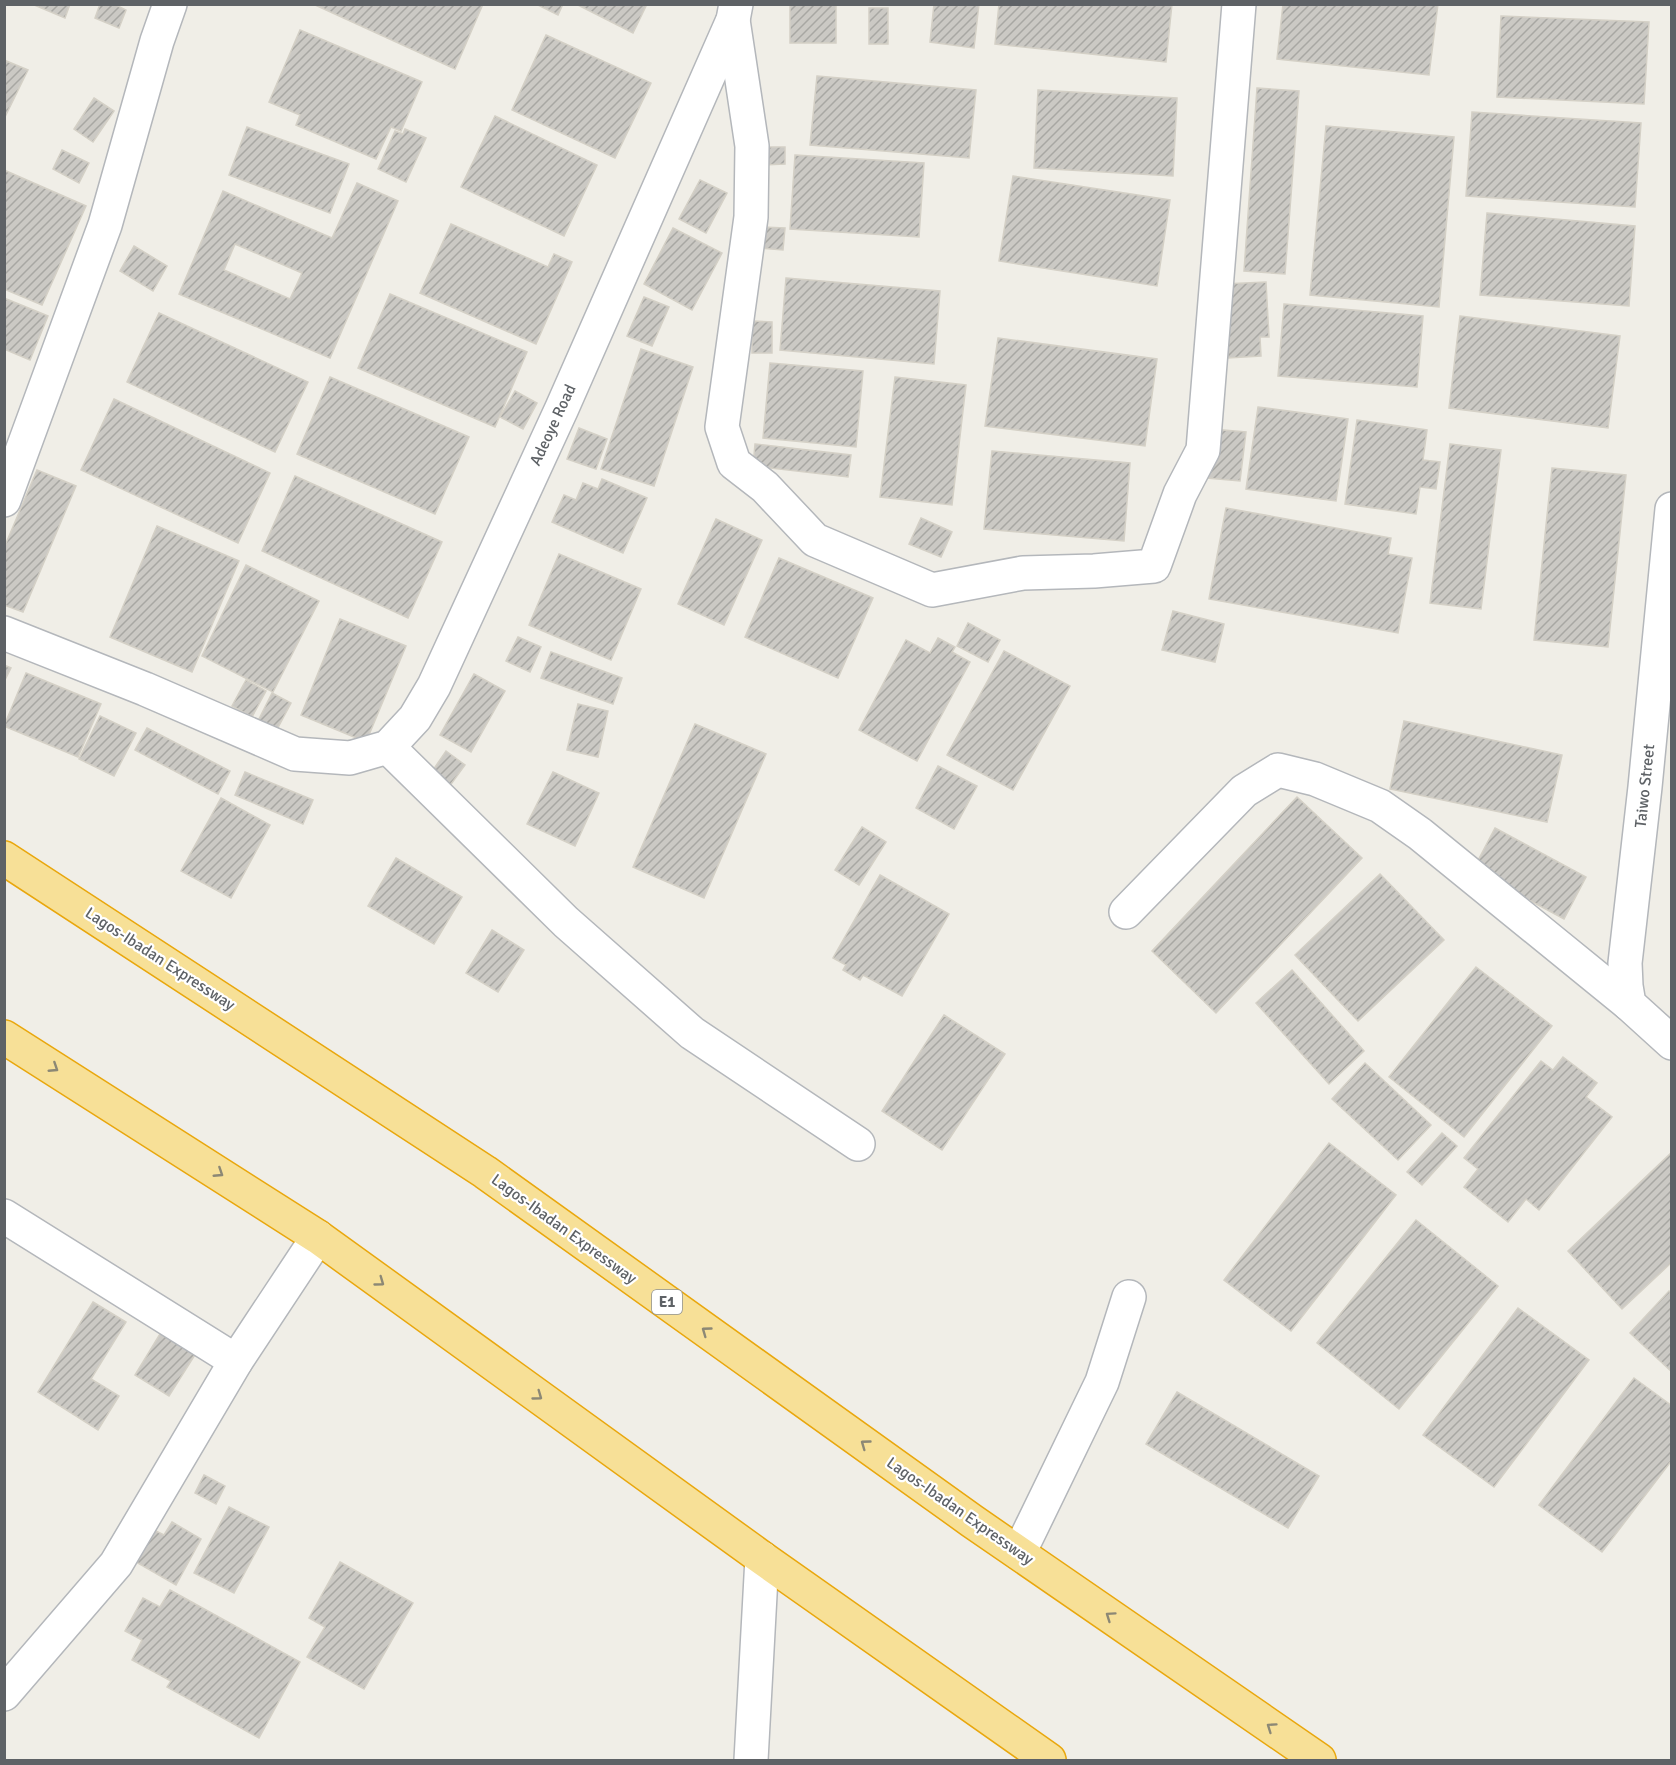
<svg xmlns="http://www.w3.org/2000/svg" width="1676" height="1765" font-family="Signika,sans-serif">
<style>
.building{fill:url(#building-hatch);stroke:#d4d0c6;stroke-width:1.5;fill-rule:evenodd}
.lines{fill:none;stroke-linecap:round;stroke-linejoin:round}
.minor-casing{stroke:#b4b7bb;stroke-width:36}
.tertiary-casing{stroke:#b4b7bb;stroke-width:36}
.motorway-casing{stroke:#e9a70d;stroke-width:36}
.minor{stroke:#fff;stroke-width:33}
.tertiary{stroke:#fff;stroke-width:33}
.motorway{stroke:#f7e097;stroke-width:33}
.oneway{stroke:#8c8875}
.labels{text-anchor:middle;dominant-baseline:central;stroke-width:4.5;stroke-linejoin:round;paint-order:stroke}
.shield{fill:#fff;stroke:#8e9194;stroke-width:1.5}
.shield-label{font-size:15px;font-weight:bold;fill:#5e6266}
.street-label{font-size:16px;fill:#5e6266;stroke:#fff}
</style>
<defs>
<pattern id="building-hatch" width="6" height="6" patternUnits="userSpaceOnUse" patternTransform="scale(1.5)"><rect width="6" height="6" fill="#cbc9c4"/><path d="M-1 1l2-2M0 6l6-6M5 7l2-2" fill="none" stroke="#a8a7a3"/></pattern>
</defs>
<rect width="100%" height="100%" fill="#f0eee7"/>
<g class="building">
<polygon points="32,4 70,4 65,18"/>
<polygon points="100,4 114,4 126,10 119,28 95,18"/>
<polygon points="313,4 483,4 455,69"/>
<polygon points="536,4 563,4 558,15"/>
<polygon points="576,4 647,4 633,33"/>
<rect x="790" y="4" width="46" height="39"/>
<polygon points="934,4 979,4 974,48 930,42"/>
<polygon points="999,4 1172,4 1166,62 995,44"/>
<polygon points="1283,4 1438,4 1429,75 1277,59"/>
<rect x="869" y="8" width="19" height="36"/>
<polygon points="1501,16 1649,22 1644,104 1497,97"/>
<polygon points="300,30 422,82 401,131 391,127 376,159 296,125 300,115 269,102"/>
<polygon points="546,35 651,83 615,158 512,110"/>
<polygon points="4,60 28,70 4,119"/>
<polygon points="817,76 976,90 969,158 810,145"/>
<polygon points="1257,88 1299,91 1285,274 1244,271"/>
<polygon points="1038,90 1177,98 1173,176 1034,168"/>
<polygon points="94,98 114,111 93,142 74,129"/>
<polygon points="1472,112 1641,123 1635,207 1466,196"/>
<polygon points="495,116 597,165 564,236 461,187"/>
<polygon points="1326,126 1454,137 1439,307 1310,295"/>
<polygon points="247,127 349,164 330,213 229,175"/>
<polygon points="405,129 426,138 406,182 378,169 395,131 403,134"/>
<polygon points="760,147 785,147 785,164 760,165"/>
<polygon points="62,150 89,163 79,183 53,169"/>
<polygon points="795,155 924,163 919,237 790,229"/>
<polygon points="4,170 86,206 42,305 4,289"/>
<polygon points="1013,176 1170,200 1157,286 999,261"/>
<polygon points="700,180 727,193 706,233 679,219"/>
<path d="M357,183L398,201L330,358L179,294L223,191L332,238ZM235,244L302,273L290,299L224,270Z"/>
<polygon points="1487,213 1635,226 1629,306 1480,295"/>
<polygon points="451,224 548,267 554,254 572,262 536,344 420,293"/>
<polygon points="762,227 785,228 783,250 760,248"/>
<polygon points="673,228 722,253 692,310 644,284"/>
<polygon points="134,246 167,266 153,291 120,271"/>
<polygon points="786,278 940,291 934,364 780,350"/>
<polygon points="1266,282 1269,337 1260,337 1261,356 1228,358 1224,284"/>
<polygon points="390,294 527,352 495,427 358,368"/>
<polygon points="644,297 669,307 652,346 627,336"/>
<polygon points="4,298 48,316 30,360 4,349"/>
<polygon points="1284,304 1423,316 1417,387 1278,376"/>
<polygon points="159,313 308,382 275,452 127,382"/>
<polygon points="1460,316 1620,336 1608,428 1449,408"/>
<polygon points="752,321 772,322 772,353 752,353"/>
<polygon points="998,338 1157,359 1145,446 985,426"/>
<polygon points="641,349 693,367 654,486 601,469"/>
<polygon points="770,363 863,371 856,447 763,438"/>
<polygon points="330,377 469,437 435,514 297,454"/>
<polygon points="895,377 966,385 952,505 880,497"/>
<polygon points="515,391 537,403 523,429 500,417"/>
<polygon points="114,399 270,473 238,543 81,470"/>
<polygon points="1258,407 1348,419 1336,501 1246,489"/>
<polygon points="1357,420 1427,430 1423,460 1440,462 1436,489 1420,487 1416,514 1345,504"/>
<polygon points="579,428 607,439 596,469 567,459"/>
<polygon points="1212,429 1246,432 1240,481 1207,478"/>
<polygon points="755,444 851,455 848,477 753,466"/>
<polygon points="1450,444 1501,450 1481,609 1430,603"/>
<polygon points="992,451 1130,463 1124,541 984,529"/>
<polygon points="1552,468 1626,475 1608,647 1534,640"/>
<polygon points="37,470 76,486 23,612 4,605 4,548"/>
<polygon points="295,476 442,542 408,618 262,551"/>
<polygon points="602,479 647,498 623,553 552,522 564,495 576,500 583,483 598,489"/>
<polygon points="1226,508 1391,538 1388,554 1412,558 1398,633 1209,599"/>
<polygon points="921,518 952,532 941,557 909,544"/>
<polygon points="716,519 762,540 724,625 678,604"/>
<polygon points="157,526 239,561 192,672 110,637"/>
<polygon points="559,554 641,589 611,660 529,625"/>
<polygon points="779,558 873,598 838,678 745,637"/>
<polygon points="246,565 319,601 273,692 202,656"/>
<polygon points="1173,611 1224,624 1215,662 1162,650"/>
<polygon points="340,619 406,646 366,742 301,715"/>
<polygon points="968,623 1000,640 988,662 957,646"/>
<polygon points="518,637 541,647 530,672 506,661"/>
<polygon points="938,638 955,647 952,652 970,662 917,761 859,730 906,640 930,653"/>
<polygon points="1004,651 1070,686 1013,790 947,755"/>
<polygon points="551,652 622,678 613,704 541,678"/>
<polygon points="4,665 11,668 4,682"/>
<polygon points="26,673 101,704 78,757 4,726"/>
<polygon points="474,674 505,691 471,752 440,735"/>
<polygon points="246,680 266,691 252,717 232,706"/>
<polygon points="272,693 291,703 274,735 256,725"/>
<polygon points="578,704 608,711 598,757 567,750"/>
<polygon points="100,716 136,733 114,776 79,759"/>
<polygon points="1404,721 1562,755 1547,822 1390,789"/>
<polygon points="695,724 766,754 704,898 633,867"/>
<polygon points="147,728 230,771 218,794 135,750"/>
<polygon points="446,751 465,765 449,787 431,773"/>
<polygon points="938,766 977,786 954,829 916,808"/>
<polygon points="245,772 313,800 303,824 235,795"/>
<polygon points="553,772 599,793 575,846 527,824"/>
<polygon points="1297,797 1362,858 1216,1013 1152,951"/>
<polygon points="221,798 270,825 231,898 181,871"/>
<polygon points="862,827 886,842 859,885 835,870"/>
<polygon points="1495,828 1586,877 1564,919 1473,870"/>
<polygon points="396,858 462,897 434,944 368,906"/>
<polygon points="1380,874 1444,940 1358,1021 1295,955"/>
<polygon points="880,875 949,914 902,996 863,975 860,980 843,970 846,965 833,958"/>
<polygon points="492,930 524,950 498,992 466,973"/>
<polygon points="1476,967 1552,1026 1464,1137 1389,1077"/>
<polygon points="1292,970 1364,1051 1329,1084 1256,1003"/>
<polygon points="944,1015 1005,1054 942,1150 882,1111"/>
<polygon points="1563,1057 1597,1083 1586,1097 1612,1117 1539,1210 1526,1199 1508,1222 1464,1187 1478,1169 1464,1158 1541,1061 1553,1070"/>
<polygon points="1365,1063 1431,1125 1398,1160 1332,1099"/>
<polygon points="1442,1133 1457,1146 1422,1185 1407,1172"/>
<polygon points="1329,1143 1396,1195 1291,1331 1224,1280"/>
<polygon points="1672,1152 1672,1262 1622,1309 1568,1251"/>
<polygon points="1416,1220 1498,1286 1399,1409 1317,1343"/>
<polygon points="1669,1291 1672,1294 1672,1372 1630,1333"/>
<polygon points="93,1302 126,1322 91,1379 119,1396 98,1430 38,1392"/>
<polygon points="1518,1308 1589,1360 1494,1487 1423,1435"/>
<polygon points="163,1329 198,1350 169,1396 135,1375"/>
<polygon points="1634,1378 1672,1406 1672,1460 1602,1552 1539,1505"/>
<polygon points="1177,1392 1319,1476 1288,1528 1146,1444"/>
<polygon points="204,1475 225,1486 216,1504 195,1493"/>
<polygon points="229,1507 269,1527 234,1593 194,1573"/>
<polygon points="172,1522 201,1539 176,1585 136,1562 154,1530 164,1535"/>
<polygon points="340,1562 413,1603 364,1689 307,1657 325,1627 309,1618"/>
<polygon points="170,1590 300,1662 259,1738 167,1687 171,1681 132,1660 142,1640 125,1631 143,1598 160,1607"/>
</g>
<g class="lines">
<g class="minor-casing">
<g id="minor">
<polyline points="733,20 752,146 751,217 722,427 734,463 765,487 815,540 932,590 1023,573 1094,571 1154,566 1180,494 1203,450 1239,4"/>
<polyline points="4,500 105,225 157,41 170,4"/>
<polyline points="1672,509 1645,787 1625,963 1626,986 1629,1004 1672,1043"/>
<polyline points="388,747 566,922 692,1033 858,1144"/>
<polyline points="1126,912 1244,791 1278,770 1315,779 1380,806 1420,834 1629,1004"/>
<polyline points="4,1216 236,1361"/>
<polyline points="1019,1553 1102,1382 1129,1297"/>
<polyline points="4,1694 116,1564 236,1361 318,1237"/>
<polyline points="751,1760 762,1558"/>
</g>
</g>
<g class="tertiary-casing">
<polyline id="tertiary" points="4,633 145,689 295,754 350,758 388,747 415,718 434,686 562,408 733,20 736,4"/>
</g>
<g class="motorway-casing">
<g id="motorway">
<polyline points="4,858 485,1172 972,1521 1319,1760"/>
<polyline points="4,1037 318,1237 762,1558 1049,1760"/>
</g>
</g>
<use href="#minor" class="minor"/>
<use href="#tertiary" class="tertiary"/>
<use href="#motorway" class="motorway"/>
</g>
<defs><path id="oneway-chevron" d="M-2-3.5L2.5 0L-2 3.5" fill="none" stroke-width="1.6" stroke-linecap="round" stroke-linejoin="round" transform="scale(1.5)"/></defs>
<g class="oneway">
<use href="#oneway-chevron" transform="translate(54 1068) rotate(33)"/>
<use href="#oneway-chevron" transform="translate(219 1173) rotate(33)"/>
<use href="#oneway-chevron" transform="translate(380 1282) rotate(36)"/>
<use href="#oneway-chevron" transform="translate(706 1331) rotate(-144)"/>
<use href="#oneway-chevron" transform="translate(538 1396) rotate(36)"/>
<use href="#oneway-chevron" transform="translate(865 1444) rotate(-144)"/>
<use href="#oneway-chevron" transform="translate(1110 1616) rotate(-145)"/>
<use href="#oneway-chevron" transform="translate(1271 1727) rotate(-145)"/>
</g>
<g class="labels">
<rect class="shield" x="652" y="1290" width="30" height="24" rx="4.5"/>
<g class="shield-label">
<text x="667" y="1302">E1</text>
</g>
<g class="street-label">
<text transform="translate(553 425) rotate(-65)">Adeoye Road</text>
<text transform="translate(1645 786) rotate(-84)">Taiwo Street</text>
<text transform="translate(160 959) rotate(33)">Lagos-Ibadan Expressway</text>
<text transform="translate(564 1229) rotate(36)">Lagos-Ibadan Expressway</text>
<text transform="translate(960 1511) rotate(35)">Lagos-Ibadan Expressway</text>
</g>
</g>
<rect width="1676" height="1765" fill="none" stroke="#5e6266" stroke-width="12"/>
</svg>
